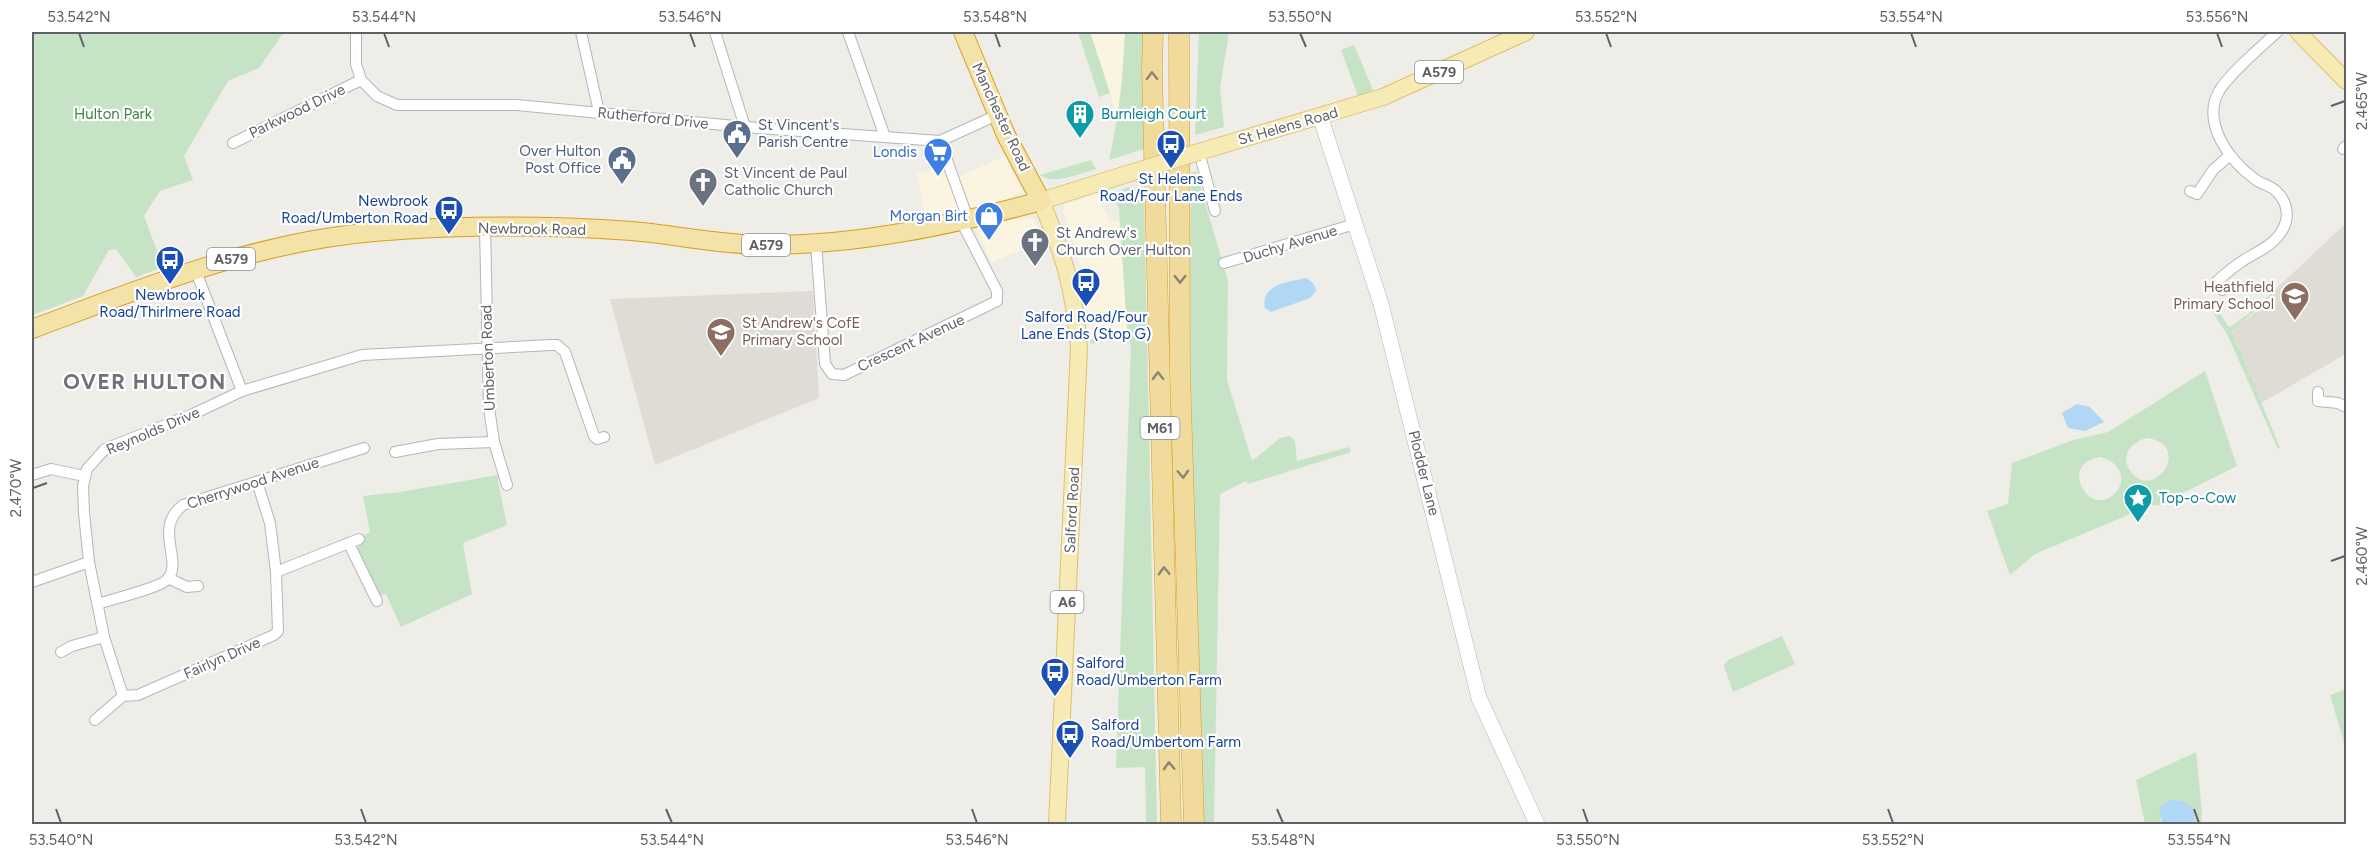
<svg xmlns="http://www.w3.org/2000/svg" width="2378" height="856" font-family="Figtree,sans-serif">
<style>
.commercial{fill:#faf4e0}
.education{fill:#dedcd5}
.green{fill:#c7e3c6;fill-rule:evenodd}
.water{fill:#b0d7f5}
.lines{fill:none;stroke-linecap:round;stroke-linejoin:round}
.minor-casing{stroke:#b4b6ba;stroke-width:12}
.secondary-casing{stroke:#b3b5b9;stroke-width:16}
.primary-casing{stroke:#e1c06d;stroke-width:18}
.trunk-casing{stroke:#da9e1c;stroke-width:20}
.motorway-casing{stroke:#da9e1c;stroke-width:21}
.minor{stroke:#fff;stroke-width:10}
.secondary{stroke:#fff;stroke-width:15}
.primary{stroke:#f6ebb5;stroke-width:16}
.trunk{stroke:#f4e3a8;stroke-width:18}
.motorway{stroke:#f1db9c;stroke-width:20}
.primary-bridge-casing{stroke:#e1c06d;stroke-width:18;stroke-linecap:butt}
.primary-bridge{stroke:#f6ebb5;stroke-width:16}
.oneway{stroke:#8a8676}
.ticks{fill:none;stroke:#5e6165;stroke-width:2}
.labels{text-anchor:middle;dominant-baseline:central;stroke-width:4.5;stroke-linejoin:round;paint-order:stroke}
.shield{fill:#fff;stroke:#8e9093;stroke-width:1.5}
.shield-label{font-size:14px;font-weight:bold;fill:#5e6165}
.street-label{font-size:15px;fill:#5e6165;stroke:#fff}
.park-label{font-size:15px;fill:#408243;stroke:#fff}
.culture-label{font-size:15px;fill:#0d838f;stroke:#fff;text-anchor:start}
.service-label{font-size:15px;fill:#4e5e75;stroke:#fff;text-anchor:start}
.shop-label{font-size:15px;fill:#366cbe;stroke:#fff;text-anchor:end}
.worship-label{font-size:15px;fill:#5b616d;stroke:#fff;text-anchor:start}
.transit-label{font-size:15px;fill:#164399;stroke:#fff}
.education-label{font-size:15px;fill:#785e54;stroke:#fff;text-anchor:end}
.district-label{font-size:21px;font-weight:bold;letter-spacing:1.5px;fill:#6f7377;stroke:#fff}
.neatline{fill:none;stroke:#5e6165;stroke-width:2}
.ticks-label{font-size:15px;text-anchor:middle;fill:#5e6165}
</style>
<rect width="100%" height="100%" fill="#eeede7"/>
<g class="commercial">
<polygon points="1090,32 1125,32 1123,75 1118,119"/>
<polygon points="1005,156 1022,192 1001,202 972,209 958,177"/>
<polygon points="947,167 960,210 926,219 917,174"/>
<polygon points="1097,193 1110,223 1119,220 1128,330 1090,340 1086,293 1076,250 1063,211 1065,205"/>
<polygon points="1018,218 1034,219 1044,239 991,263 975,226"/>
</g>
<g class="education">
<polygon points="2346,223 2346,354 2261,403 2232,330 2256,312 2278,290 2277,288"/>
<polygon points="813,291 819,398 655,465 610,299"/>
</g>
<g class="green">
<polygon points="32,32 284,32 259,68 228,81 184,156 193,180 160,191 144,216 163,267 136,277 116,249 109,250 83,296 32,315"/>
<polygon points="1078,32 1090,32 1110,93 1099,97"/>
<path d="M1125,32H1148L1144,149L1109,160C1119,117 1123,76 1125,32Z"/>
<polygon points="1199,32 1229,32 1220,88 1224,127 1195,135"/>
<polygon points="1354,45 1373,90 1358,96 1341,50"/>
<path d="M1091,160L1096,169C1080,173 1054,186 1040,175Z"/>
<path d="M1196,171L1228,281L1227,380L1252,461L1280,438L1290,436L1295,441L1297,461L1349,447L1351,452L1248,484L1246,481L1220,494L1214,824H1203C1197,607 1187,390 1191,173Z"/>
<polygon points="1130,187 1131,191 1144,187 1157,824 1146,824 1145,767 1116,768 1131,347 1128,335 1091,344 1090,340 1127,329 1119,209 1113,193"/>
<polygon points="2277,288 2278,290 2232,331 2280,448 2278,449 2228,336 2209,306 2213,301 2227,325 2230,327 2255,309"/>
<path d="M2205,371L2237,466L2159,505L2140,506L2133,513L2035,554L2010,575L1987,511L2008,504L2012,463L2073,440L2108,432ZM2148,438C2193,446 2154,502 2131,472C2119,457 2132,440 2148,438ZM2100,457C2116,460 2129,477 2116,492C2091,521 2056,464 2100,457Z"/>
<polygon points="498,475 498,482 507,525 463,543 472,594 401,627 386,594 380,595 358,552 358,547 363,542 361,537 370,532 363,496 400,492"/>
<polygon points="1782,636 1795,664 1733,692 1724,666 1728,660"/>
<polygon points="2346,689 2346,749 2330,695"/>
<polygon points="2196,752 2202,813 2201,823 2192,824 2194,822 2160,818 2163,824 2145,824 2136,780"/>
</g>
<g class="water">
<path d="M1306,278C1312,282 1315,284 1316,291L1310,298L1271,312L1265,308C1260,284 1289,282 1306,278Z"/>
<polygon points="2077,404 2090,407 2104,422 2085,431 2068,428 2062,413"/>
<path d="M2171,800C2186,800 2200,808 2192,824H2163L2159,810L2164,804Z"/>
</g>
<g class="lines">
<g class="minor-casing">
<g id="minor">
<polyline points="356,32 356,64 361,80 377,96 397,105 517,105 745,127 940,141 997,115"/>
<polyline points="581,32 599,112"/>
<polyline points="715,32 745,127"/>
<polyline points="848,32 885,137"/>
<polyline points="940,141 968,219"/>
<polyline points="233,143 361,80"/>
<polyline points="2343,149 2346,146"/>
<polyline points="1199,152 1215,211"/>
<polyline points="2190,191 2197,194 2213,170 2230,155"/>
<polyline points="485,228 489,408 494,442 507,485"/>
<polyline points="816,243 825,364 832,374 844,375 997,301 997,291 961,221"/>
<polyline points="1224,263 1355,224"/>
<polyline points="195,269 242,391"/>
<path d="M2222,290L2216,282C2224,275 2232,268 2241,262C2256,252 2274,246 2283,229C2290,216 2287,201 2276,191C2271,186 2262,184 2256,180C2230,161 2201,124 2219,91C2230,73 2261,47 2277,32"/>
<polyline points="2318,392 2318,401 2338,403 2346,407"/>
<polyline points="395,452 438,444 494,442"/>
<polyline points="32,475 51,469 84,476"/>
<polyline points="349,544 377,601"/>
<polyline points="276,572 359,539"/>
<polyline points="168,578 187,587 198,586"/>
<polyline points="32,582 89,562"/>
<path d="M98,604C112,599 160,588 168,579C183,560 153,528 183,505L364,448"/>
<polyline points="61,652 72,646 104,637"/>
<polyline points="123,696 104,637 89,562 84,513 83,486 87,469 105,449 193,414 242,391 362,355 551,345 557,345 565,352 594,436 597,439 604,437"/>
<polyline points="123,696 138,695 274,635 278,631 276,572 270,523 257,482"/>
<polyline points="95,720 123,696"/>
</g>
</g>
<g class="secondary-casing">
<polyline id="secondary" points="1320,116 1381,304 1479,698 1537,824"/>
</g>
<g class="primary-casing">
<g id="primary">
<polyline points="2298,32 2346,81"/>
<polyline points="1199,152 1383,97 1526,32"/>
<path d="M1057,824L1079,348C1074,289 1064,255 1041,201L1127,174"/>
</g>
</g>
<g class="trunk-casing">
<path id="trunk" d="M32,329C143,288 254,242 374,232C459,225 547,225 632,231C677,235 721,245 766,245C860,245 952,225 1041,201L1006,135L963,32"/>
</g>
<g class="motorway-casing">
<g id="motorway">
<polyline points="1153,32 1152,70 1171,824"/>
<polyline points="1179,32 1180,374 1194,824"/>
</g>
</g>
<use href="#minor" class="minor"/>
<use href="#secondary" class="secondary"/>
<use href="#primary" class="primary"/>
<use href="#trunk" class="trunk"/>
<use href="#motorway" class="motorway"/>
<g class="primary-bridge-casing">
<polyline id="primary-bridge" points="1127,174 1199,152"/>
</g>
<use href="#primary-bridge" class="primary-bridge"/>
</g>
<defs><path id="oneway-chevron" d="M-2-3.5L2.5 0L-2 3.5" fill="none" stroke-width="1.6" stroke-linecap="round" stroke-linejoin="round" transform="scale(1.5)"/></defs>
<g class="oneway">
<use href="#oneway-chevron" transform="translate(1152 76) rotate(-91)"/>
<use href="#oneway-chevron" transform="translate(1180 279) rotate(90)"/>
<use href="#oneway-chevron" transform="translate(1158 376) rotate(-91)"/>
<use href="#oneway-chevron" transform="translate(1183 474) rotate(88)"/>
<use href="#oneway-chevron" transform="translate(1164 571) rotate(-92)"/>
<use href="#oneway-chevron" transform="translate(1169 766) rotate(-92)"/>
</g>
<path class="ticks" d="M79,33L84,47M384,33L389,47M690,33L695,47M995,33L1000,47M1300,33L1306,47M1606,33L1611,47M1911,33L1916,47M2217,33L2222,47M2331,106L2345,101M33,488L47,483M2331,561L2345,556M56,809L61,823M361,809L366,823M666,809L672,823M972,809L977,823M1277,809L1283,823M1583,809L1588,823M1888,809L1893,823M2194,809L2199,823"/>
<defs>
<g id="building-pin" transform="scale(1.5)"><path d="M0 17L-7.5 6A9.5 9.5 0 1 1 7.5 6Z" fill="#0f9aa8" stroke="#fff"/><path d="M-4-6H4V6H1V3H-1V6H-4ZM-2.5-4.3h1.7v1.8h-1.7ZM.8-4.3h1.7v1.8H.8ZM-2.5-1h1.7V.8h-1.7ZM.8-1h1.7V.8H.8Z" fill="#fff"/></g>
<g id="civic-pin" transform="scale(1.5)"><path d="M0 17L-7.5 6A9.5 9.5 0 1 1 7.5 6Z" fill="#5c6f8a" stroke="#fff"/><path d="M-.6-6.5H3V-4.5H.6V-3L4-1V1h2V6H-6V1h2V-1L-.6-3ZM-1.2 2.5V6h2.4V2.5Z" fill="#fff"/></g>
<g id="bus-pin" transform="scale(1.5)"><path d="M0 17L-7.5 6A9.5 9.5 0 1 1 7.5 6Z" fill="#1a4fb4" stroke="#fff"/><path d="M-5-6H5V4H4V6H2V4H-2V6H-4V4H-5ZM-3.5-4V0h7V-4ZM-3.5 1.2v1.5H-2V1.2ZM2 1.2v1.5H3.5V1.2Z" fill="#fff"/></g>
<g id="supermarket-pin" transform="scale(1.5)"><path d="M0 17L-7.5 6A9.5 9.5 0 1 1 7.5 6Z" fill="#3f7fe0" stroke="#fff"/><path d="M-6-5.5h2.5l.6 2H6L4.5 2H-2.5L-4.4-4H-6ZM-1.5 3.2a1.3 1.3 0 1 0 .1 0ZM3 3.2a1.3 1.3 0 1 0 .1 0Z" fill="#fff"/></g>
<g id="church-pin" transform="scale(1.5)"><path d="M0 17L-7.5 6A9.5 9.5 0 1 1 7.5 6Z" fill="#6b7280" stroke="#fff"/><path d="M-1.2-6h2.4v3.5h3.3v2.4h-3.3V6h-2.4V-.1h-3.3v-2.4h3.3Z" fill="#fff"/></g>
<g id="shop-pin" transform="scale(1.5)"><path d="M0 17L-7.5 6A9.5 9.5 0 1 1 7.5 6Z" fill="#3f7fe0" stroke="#fff"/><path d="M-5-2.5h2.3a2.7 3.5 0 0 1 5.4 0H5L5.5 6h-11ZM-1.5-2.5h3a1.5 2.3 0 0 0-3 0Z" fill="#fff"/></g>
<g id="school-pin" transform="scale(1.5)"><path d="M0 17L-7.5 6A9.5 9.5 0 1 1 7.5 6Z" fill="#8d6e63" stroke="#fff"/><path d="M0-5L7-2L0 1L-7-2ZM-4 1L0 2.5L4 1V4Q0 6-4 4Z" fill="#fff"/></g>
<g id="sight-pin" transform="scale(1.5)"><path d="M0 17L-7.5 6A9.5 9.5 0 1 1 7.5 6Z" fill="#0f9aa8" stroke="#fff"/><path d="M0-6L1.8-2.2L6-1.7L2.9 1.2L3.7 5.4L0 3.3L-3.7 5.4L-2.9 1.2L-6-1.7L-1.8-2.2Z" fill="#fff"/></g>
</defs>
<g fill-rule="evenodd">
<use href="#building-pin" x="1080" y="114"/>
<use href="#civic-pin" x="737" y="134"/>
<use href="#bus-pin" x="1171" y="144"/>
<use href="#supermarket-pin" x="938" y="152"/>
<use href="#civic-pin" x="622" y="160"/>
<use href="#church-pin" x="703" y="182"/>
<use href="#bus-pin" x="449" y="210"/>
<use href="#shop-pin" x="989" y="216"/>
<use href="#church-pin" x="1035" y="242"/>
<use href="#bus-pin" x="170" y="260"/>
<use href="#bus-pin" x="1086" y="282"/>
<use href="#school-pin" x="2295" y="296"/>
<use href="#school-pin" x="721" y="332"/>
<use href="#sight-pin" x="2138" y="498"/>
<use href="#bus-pin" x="1055" y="672"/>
<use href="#bus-pin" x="1070" y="734"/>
</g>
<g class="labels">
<g class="shield">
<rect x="1415" y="61" width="48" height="22" rx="4.5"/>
<rect x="742" y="234" width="48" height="22" rx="4.5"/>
<rect x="207" y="248" width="48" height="22" rx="4.5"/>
<rect x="1140.5" y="417" width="39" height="22" rx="4.5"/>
<rect x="1050.5" y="591" width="33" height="22" rx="4.5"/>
</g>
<g class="shield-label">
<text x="1439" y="72">A579</text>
<text x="766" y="245">A579</text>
<text x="231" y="259">A579</text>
<text x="1160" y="428">M61</text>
<text x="1067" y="602">A6</text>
</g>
<g class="street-label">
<text transform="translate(297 111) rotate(-26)">Parkwood Drive</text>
<text transform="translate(1001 117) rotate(65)">Manchester Road</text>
<text transform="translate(653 118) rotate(6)">Rutherford Drive</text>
<text transform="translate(1288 126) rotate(-16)">St Helens Road</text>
<text transform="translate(532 229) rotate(1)">Newbrook Road</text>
<text transform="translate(1290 244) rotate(-17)">Duchy Avenue</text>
<text transform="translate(911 343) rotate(-25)">Crescent Avenue</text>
<text transform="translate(488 358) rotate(-92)">Umberton Road</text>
<text transform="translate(153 431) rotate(-23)">Reynolds Drive</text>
<text transform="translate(1424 473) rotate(76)">Plodder Lane</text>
<text transform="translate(253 483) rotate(-18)">Cherrywood Avenue</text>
<text transform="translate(1072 510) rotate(-87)">Salford Road</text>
<text transform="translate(222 658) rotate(-24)">Fairlyn Drive</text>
</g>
<g class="park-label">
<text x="113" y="114">Hulton Park</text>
</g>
<g class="culture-label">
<text x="1101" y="114">Burnleigh Court</text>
<text x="2159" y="498">Top-o-Cow</text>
</g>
<g class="service-label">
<text x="758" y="125">St Vincent's<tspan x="758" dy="17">Parish Centre</tspan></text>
<text x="601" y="151" text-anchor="end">Over Hulton<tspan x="601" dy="17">Post Office</tspan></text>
</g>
<g class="shop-label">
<text x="917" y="152">Londis</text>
<text x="968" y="216">Morgan Birt</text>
</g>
<g class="worship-label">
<text x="724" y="173">St Vincent de Paul<tspan x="724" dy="17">Catholic Church</tspan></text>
<text x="1056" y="233">St Andrew's<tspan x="1056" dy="17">Church Over Hulton</tspan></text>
</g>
<g class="transit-label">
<text x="1171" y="179">St Helens<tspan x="1171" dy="17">Road/Four Lane Ends</tspan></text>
<text x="428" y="201" text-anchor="end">Newbrook<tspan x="428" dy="17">Road/Umberton Road</tspan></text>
<text x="170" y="295">Newbrook<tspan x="170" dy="17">Road/Thirlmere Road</tspan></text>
<text x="1086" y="317">Salford Road/Four<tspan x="1086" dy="17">Lane Ends (Stop G)</tspan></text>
<text x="1076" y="663" text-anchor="start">Salford<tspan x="1076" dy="17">Road/Umberton Farm</tspan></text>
<text x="1091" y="725" text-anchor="start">Salford<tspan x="1091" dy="17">Road/Umbertom Farm</tspan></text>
</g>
<g class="education-label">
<text x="2274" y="287">Heathfield<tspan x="2274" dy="17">Primary School</tspan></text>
<text x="742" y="323" text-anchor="start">St Andrew's CofE<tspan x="742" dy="17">Primary School</tspan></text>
</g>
<g class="district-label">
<text x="145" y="381">OVER HULTON</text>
</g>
</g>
<rect width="2378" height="856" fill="none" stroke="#ffffff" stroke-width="66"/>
<rect x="33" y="33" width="2312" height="790" class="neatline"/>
<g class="ticks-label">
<text x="79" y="22">53.542°N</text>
<text x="384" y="22">53.544°N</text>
<text x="690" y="22">53.546°N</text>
<text x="995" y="22">53.548°N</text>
<text x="1300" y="22">53.550°N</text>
<text x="1606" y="22">53.552°N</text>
<text x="1911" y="22">53.554°N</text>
<text x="2217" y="22">53.556°N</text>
<text transform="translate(2362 101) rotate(-90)" y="5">2.465°W</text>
<text transform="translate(16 488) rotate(-90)" y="5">2.470°W</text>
<text transform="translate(2362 556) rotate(-90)" y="5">2.460°W</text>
<text x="61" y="845">53.540°N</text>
<text x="366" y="845">53.542°N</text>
<text x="672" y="845">53.544°N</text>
<text x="977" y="845">53.546°N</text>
<text x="1283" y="845">53.548°N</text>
<text x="1588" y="845">53.550°N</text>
<text x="1893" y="845">53.552°N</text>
<text x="2199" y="845">53.554°N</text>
</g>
</svg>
